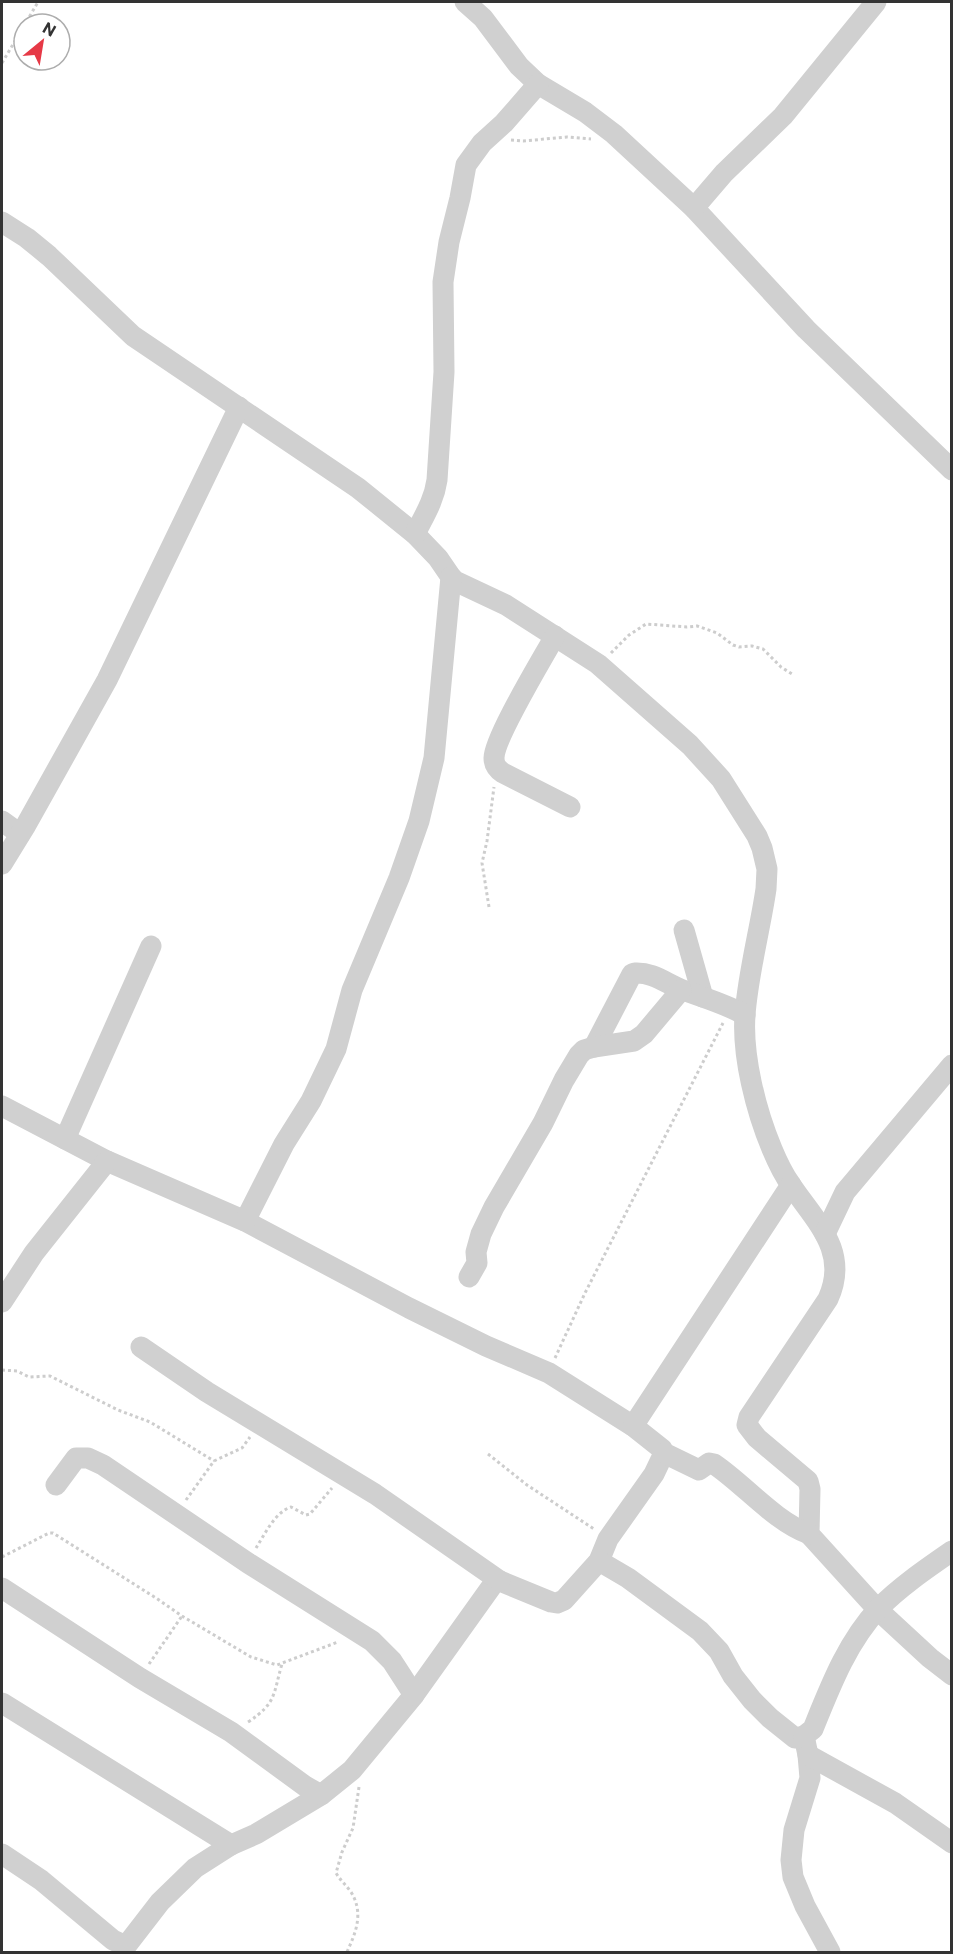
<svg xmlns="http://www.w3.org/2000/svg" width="953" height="1954" font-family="Commissioner,sans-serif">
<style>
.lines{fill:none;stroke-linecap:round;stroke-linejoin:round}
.path{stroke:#cdcdcd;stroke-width:3;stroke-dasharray:3 3;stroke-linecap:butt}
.minor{stroke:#d0d0d0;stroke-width:21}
</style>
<rect width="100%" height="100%" fill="#fff"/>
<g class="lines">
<g class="path">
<polyline points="2,63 38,2"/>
<polyline points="511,140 523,141 567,137 591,139"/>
<polyline points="611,653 629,635 646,624 687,627 697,626 717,633 733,645 739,647 752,646 763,649 781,667 792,674"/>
<polyline points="489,907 482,863 487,841 494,787"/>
<polyline points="555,1358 585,1293 723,1023"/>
<polyline points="2,1370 17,1371 29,1377 50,1376 118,1410 150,1422 214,1461"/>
<polyline points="488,1454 527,1485 594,1529"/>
<polyline points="186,1500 214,1461 242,1448 250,1437"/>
<path d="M256,1548C265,1534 275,1512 291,1507L306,1515L310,1514L332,1488"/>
<polyline points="2,1557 49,1533 53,1533 156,1598 182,1616 251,1657 277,1665 338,1642"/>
<polyline points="149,1664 182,1616"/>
<path d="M248,1722C277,1703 273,1694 282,1664"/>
<path d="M347,1952C356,1932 364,1913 351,1892C346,1885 340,1880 336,1873L342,1852L353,1828L359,1787"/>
</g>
<g class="minor">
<polyline points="465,2 483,18 519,66 538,84 585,112 614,134 694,208 806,329 952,470"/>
<polyline points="694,208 724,173 783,116 876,2"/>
<path d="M2,222L27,238L49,256L133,336L358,488L415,534L438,558L451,577L455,581L506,605L598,664L690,745L721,779L757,836L762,848L767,869L766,889C760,930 748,974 745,1015C742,1056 756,1111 772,1149C777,1161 783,1174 791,1185C815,1221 850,1251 828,1299L749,1417L747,1425L757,1438L808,1481L810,1489L809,1534L878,1610L930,1658L952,1675"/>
<path d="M415,534C424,516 434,501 437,480L444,372L443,282L449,242L460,198L466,165L482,143L504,123L538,84"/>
<path d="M555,636C543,658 494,738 494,758C494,765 497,769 503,773L570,807"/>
<polyline points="2,821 20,834"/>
<polyline points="2,864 26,825 107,680 239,407"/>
<polyline points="684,930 703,997"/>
<path d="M594,1047L632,974L635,973C653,972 667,984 683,990C704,998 726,1004 745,1015"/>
<polyline points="2,1106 107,1161 245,1221 409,1308 486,1346 549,1373 633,1426 662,1449 664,1453 654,1474 608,1539 599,1561 564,1600 557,1603 551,1602 500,1581 494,1583 414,1695 352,1770 321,1795 256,1834 231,1845 195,1868 160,1902 126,1946 113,1940 41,1880 2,1854"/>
<polyline points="65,1139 151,946"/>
<polyline points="245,1221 284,1144 311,1101 336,1049 352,990 399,878 419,821 434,758 451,577"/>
<polyline points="825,1234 845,1192 952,1065"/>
<polyline points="469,1277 477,1263 476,1252 481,1234 494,1207 543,1123 564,1080 579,1055 584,1050 594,1047 634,1041 644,1034 681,990"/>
<polyline points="2,1302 34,1253 107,1161"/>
<polyline points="141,1347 207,1392 375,1494 500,1581"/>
<polyline points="633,1426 791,1185"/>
<path d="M664,1453L699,1470L709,1463L714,1464C745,1485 774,1521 809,1534"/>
<polyline points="56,1485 76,1458 88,1458 103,1465 248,1563 372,1641 392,1661 414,1695"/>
<path d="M599,1561L628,1578L700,1631L719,1651L733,1676L752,1700L770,1718L795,1738L804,1736L813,1729C830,1687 847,1642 879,1608C901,1586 926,1569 952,1551"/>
<polyline points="2,1588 140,1678 231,1732 305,1786 321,1795"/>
<polyline points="2,1703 231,1845"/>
<polyline points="804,1736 808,1755 810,1778 794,1830 791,1860 793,1877 805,1906 830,1952"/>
<polyline points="808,1755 895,1803 952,1843"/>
</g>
</g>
<rect width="953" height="1954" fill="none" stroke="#333333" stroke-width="6"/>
<g transform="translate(42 42) rotate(30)"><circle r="28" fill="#ffffff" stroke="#adadad" stroke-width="1.5"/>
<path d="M0-4.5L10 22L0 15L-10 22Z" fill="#e63946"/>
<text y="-9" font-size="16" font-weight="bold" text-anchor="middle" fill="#333333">N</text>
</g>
</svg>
